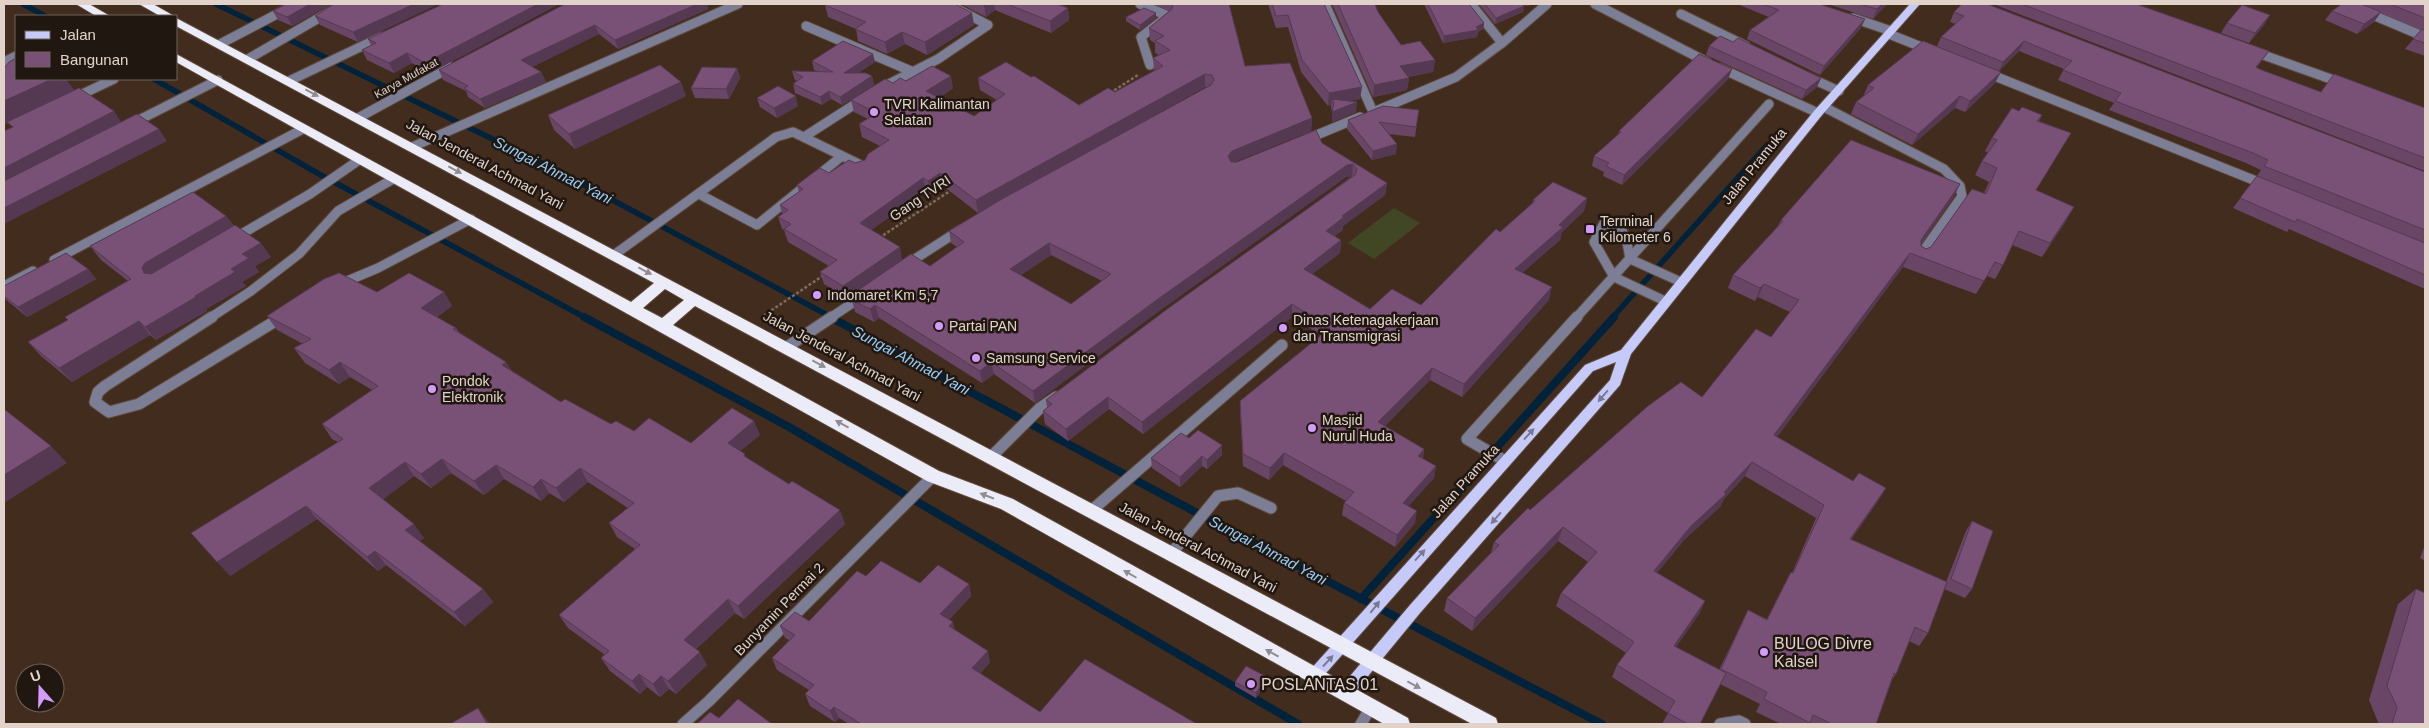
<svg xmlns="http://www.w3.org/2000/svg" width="2429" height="728" font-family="Arial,sans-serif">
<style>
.green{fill:#414724}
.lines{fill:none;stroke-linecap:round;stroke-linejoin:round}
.stream-far1{stroke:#00233b;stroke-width:5.5}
.stream{stroke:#00233b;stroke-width:8}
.lane-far1-casing{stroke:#5f4a3c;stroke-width:11}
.lane-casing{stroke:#5f4a3c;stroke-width:13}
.street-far1-casing{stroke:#5f4a3c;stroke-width:11}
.street-casing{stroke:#5f4a3c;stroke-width:13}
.primary-casing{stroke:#5f4a3c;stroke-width:2}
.highway-casing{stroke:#5f4a3c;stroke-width:2}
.path{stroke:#7e6b5f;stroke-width:2.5;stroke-dasharray:3 2;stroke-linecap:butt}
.lane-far1{stroke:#7b7e95;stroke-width:9}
.lane{stroke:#7b7e95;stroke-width:11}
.street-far1{stroke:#7b7e95;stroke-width:9}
.street{stroke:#7b7e95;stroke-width:11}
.primary{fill:#c5caf9;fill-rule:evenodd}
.highway{fill:#ebecf7;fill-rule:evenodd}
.wall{fill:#694665;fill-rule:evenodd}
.shaded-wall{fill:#553953}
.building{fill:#7a5176;stroke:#553953;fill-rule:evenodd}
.oneway{fill:#908c90}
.oneway2{fill:#7b7991}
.poi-dot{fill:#d39cfc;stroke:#211711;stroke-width:2}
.labels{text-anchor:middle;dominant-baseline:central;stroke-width:5;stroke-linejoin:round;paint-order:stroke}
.far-street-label{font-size:11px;fill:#e1d3ca;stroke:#211711}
.poi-label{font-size:14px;fill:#e1d3ca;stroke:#211711;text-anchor:start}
.street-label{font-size:14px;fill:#e1d3ca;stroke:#211711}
.water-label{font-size:15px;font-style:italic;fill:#95cef9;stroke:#211711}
.near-poi-label{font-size:16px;fill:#e1d3ca;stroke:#211711;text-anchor:start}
</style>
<rect width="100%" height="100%" fill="#422c1d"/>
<polygon class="green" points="1394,208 1420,223 1374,259 1348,243"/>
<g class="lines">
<g class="stream-far1">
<polyline points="23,4 45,16"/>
<polyline points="216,4 562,173 833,318"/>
<polyline points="154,79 319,174 586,318"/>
<polyline points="1612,318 1767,145"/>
</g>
<g class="stream">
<polyline points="584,317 789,427 1298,724"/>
<polyline points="830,317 1229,530 1602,724"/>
<polyline points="1361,599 1614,317"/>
</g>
<g class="lane-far1-casing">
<g id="lane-far1">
<polyline points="806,26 911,71"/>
<polyline points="4,62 16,56"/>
<polyline points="879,89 938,59 988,25 948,4"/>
<polyline points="804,137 863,99"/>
<polyline points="699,194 757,225 842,156"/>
<polyline points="233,239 310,194 359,160"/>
<polyline points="614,255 776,137 793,132 865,167"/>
<polyline points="54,260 303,129"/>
<polyline points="340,284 378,268 471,219"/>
<polyline points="4,286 33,271"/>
<path d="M1665,301L1614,277L1594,242L1604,223C1628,227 1626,238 1630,259L1681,282"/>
<polyline points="210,318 251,291 299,254 338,211 393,179"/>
<polyline points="1576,318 1769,104"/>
</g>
</g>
<g class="lane-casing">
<g id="lane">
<polyline points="212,317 105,386 98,392 95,402 109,412 139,404 282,317"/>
<polyline points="1505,461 1467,439 1577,317"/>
<polyline points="1091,511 1282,345"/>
<polyline points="1171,554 1218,496 1238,493 1271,508"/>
<polyline points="1361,724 1371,707"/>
<polyline points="1720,724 1739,721 1745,724"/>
</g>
</g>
<g class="street-far1-casing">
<g id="street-far1">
<polyline points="1140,4 1168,16 1141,37 1150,65"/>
<polyline points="1325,4 1373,112"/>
<polyline points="1471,4 1502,43"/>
<polyline points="1595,4 1707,62"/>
<polyline points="2347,4 2425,37"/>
<polyline points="1681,14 1746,46"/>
<polyline points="1853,18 1891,31"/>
<polyline points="1889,34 1929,50"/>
<polyline points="220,44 296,4"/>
<polyline points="2255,52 2342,83"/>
<polyline points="248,59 343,4"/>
<polyline points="1720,68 1818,113"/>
<polyline points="1987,73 2266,185"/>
<polyline points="1808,77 1839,91"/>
<polyline points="289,81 381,37"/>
<polyline points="74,98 114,79"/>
<polyline points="1824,107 1944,169 1960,186 1962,196 1919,257"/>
<polyline points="1376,111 1456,77 1502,43 1547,4"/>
<polyline points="358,118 451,67"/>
<polyline points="131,124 218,80"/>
<polyline points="1307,139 1360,117"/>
<polyline points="412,147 738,4"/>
<polyline points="907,264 960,230"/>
<polyline points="830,318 863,296"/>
</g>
</g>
<g class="street-casing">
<g id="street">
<polyline points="787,347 832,317"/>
<polyline points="991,457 1040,408 1056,397"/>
<polyline points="683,724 709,701 933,476"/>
</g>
</g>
<g class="primary-casing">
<polygon id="primary" points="1910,4 1920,4 1822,115 1631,354 1620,385 1420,613 1350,698 1345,700 1340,698 1337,693 1340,688 1410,605 1610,380 1616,362 1593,371 1319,681 1314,683 1309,681 1306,676 1309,671 1585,365 1621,350 1814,111"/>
</g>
<g class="highway-casing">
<g id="highway">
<polygon points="76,4 89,4 110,16 96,16"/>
<polygon points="139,4 153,4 174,16 160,16"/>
<path d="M176,18L1496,718L1498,724H1472L695,306L673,325L939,471L1013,499L1408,718L1410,724H1384L1001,509L927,481L176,62V54L631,302L654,283L176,26ZM665,289L684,300L662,318L643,308Z"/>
</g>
</g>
<g class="path">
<polyline points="1110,93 1138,75"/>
<polyline points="879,238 953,189"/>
<polyline points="763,316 824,275"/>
</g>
<use href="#lane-far1" class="lane-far1"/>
<use href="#lane" class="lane"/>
<use href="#street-far1" class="street-far1"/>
<use href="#street" class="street"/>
<use href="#primary" class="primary"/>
<use href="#highway" class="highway"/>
</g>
<g class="wall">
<polygon points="286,4 331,4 292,26 278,20 273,11"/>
<polygon points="334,4 438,4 358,42 320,25 315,16"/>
<polygon points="443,4 559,4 430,73 412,63 394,73 367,60 362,50 371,45 368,39"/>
<polygon points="565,4 707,6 708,9 618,49 599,34 532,67 541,72 546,82 485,108 468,97 466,91 443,80 439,70"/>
<polygon points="961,4 1066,4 1062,6 1068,8 1069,20 1051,33 995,10 986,17"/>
<path d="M1153,4H1229L1245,66L1312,118L1311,131L1234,162H1237L1322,143L1387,183L1385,195L1343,226V230L1334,236L1341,240L1340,253L1312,274L1370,309L1421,305L1500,232L1532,204L1533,200L1587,198L1584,211L1562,232L1560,240L1522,273L1549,300L1462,397L1430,380L1385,426L1424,449L1423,459L1436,466L1434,478L1408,506L1415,523L1395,547L1342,515L1344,503L1346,501L1283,465L1269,480L1243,466L1240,413V401L1321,335L1292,317L1143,434L1109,409L1068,441L1045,424L1043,411L1047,408L1046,400L1352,176L1346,177L1159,311L1035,403L994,374L982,383L879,318L874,322L855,312L852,300L855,297L854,293L930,266L957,247L951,243L949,231L1208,87H1205L978,213L942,185L931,194L926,191L871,230L902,260L846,298L824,284L820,272L829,266L788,242L784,230L782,229L778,217L782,214L780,205L799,192L797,185L855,163L865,160L880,146L862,137L859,124L868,119L854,112L851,100L893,83L906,81L953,88L939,98L974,116L997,100L980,90L978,78L1079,105L1115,92L1154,71L1153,58L1159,55L1155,53V43L1150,40L1149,28L1169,11ZM1051,255L1102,281L1071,304L1021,275Z"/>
<polygon points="1268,4 1324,4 1360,99 1349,101 1356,112 1332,122 1333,111 1331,109 1331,105 1328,106 1301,72 1288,27 1276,28"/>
<polygon points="1332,4 1375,4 1378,12 1401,45 1435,60 1433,72 1408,77 1409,78 1407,90 1373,97"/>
<polygon points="1424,4 1469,4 1484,23 1483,29 1478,32 1477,37 1443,43"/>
<polygon points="1479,4 1537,4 1524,6 1523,12 1495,24"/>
<polygon points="1737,4 1819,4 1861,28 1820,75 1747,39 1750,30 1769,17"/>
<polygon points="1828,4 1887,4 1873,19"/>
<polygon points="1993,4 2136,4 2269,51 2257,67 2259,69 2321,92 2425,108 2425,171"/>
<polygon points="2342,4 2425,4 2425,56 2405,49 2421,30 2380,13 2374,22 2357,34 2325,20 2332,11"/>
<polygon points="825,5 974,25 927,55 905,44 887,54 858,41 856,29 828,17"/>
<polygon points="1954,12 2425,172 2425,289 2289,229 2287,232 2233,208 2257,176 2412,238 2257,176 2261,170 2246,163 2109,110 2114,103 2058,80 2064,69 2019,51 1999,71 1995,83 1965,112 1955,108 1912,145 1851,114 1856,102 1863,97 1868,85 1937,46 1941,37 1956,24 1950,22"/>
<polygon points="2270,15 2264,25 2249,43 2221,33 2227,23"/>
<polygon points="1126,17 1156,18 1140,30 1126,21"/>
<polygon points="1709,46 1821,78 1817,87 1802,99 1706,55"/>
<polygon points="812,61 875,62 858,73 872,76 874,85 842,105 831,99 822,105 795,93 793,84 797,81 795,80 792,71 818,72 814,70"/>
<polygon points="737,68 740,78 729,99 695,98 691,88"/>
<polygon points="1732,69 1728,79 1622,185 1603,176 1604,172 1592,166 1594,156 1618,135 1619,131"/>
<polygon points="686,96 575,149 554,130 548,115"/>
<polygon points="757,98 798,106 777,118 760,107"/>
<polygon points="1419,110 1415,137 1388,134 1396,154 1372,160 1347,129 1348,120"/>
<path d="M2019,111L2042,115L2039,121L2071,133L2036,190L2066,221L2042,257L2012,245L2003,265L1995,279L1987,276L1976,294L1903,267L1777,437L1853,481L1886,488L1878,501L1851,539L1946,582L1966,531L1972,521V589L1965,598L1944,589L1928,633L1919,646L1909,641L1896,674L1892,680L1876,724H1781L1756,712L1760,704L1720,684L1700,724H1662L1668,713L1612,677L1617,665L1626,653L1556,606L1561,593L1588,562L1558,541L1472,631L1444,611L1447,598L1491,553L1494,542L1530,510L1702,397L1771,337L1790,312L1758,297L1755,301L1728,288L1733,275L1778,226L1781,220L1960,184L1953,198L1921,244V246L1926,249L1931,247L1984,193L1989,182L1975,175L1982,161L1988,153L1985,151L1992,138ZM1745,476L1816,518L1792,573L1784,585L1767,619L1748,610L1719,670L1676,647L1699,614L1705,601L1657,573L1685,539L1720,507L1724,499Z"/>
<polygon points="226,216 234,226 271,257 255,266 259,272 242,282 246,286 206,309 207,311 156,340 150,335 72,382 41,356 28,342 68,320 65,317 128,281 101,260 90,246"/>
<polygon points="88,269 96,279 27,317 4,298 4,286"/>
<polygon points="377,292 444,292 452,306 437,317 456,328 459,332 506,362 511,370 561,402 611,424 634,431 691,443 760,435 740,451 747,458 845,524 744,619 735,613 696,649 707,665 676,694 669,689 660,697 647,687 640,694 610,671 601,658 605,655 568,628 559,615 635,549 617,537 609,523 628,508 588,482 564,502 549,493 541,501 504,479 484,495 451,473 431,488 414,476 383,499 424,538 419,541 483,589 493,602 465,626 386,565 378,571 317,519 230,576 338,442 332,439 322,424 372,390 350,377 339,384 305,363 294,348 303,344 277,330 267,316"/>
<polygon points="1189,438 1222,455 1207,469 1202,466 1180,487 1152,468 1151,458"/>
<polygon points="2425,545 2425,561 2420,558"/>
<polygon points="866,576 920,583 969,584 971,596 949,620 953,622 954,630 990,662 980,674 1040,712 1197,724 849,724 839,718 835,722 810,706 805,694 809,690 777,670 772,658 789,640 785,638 780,626 809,621"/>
<polygon points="2416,589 2425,724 2377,724 2378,722 2369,700 2398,604"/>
<polygon points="1267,681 1256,698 1235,686 1235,682"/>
</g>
<g class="shaded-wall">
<polygon points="310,4 331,4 292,26 287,17"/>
<polygon points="414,4 438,4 358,42 353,32"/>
<polygon points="538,4 559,4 430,73 425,63"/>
<polygon points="697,4 712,4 707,6 708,9 618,49 615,40"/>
<polygon points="985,4 994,4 995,10 986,17 984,5"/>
<polygon points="1048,4 1066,4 1049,12"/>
<polygon points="1518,4 1537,4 1524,6 1523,12 1495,24 1496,18"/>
<polygon points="1882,4 1887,4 1873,19 1877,9"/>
<polygon points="1068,8 1069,20 1051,33 1050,21"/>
<polygon points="2381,12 2374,22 2357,34 2364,24"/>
<polygon points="972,13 974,25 927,55 925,42"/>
<polygon points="1156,13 1156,18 1140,30 1140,25"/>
<polygon points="2270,15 2264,25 2249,43 2255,33"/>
<polygon points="1865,19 1861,28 1820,75 1824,66"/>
<polygon points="1484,23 1483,29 1478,32 1477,37 1443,43 1444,36 1476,27"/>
<polygon points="595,25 599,34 526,70 521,60"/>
<polygon points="902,32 905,44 887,54 885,42"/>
<polygon points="2024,41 2019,51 1999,71 2003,62"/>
<polygon points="407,53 412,63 394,73 389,63"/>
<polygon points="873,54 875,62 846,81 844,73"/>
<polygon points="1435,60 1433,72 1399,78 1400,66"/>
<polygon points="737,68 740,78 729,99 726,89"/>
<polygon points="1732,69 1728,79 1622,185 1624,175"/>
<polygon points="541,72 546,82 485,108 480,99"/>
<polygon points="2001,72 1995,83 1965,112 1970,101"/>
<polygon points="1205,74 1205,87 978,213 976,200"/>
<polygon points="872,76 874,85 842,105 840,97"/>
<polygon points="951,76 953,88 929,104 926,91"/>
<polygon points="1409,78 1407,90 1373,97 1374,85"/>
<polygon points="1821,78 1817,87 1802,99 1806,90"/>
<polygon points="52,79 66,79 75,91 4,125 4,101"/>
<polygon points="681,82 686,96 575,149 569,134"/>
<polygon points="1362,87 1360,99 1333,104 1334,102 1332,99 1331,105 1328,106 1329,93"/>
<polygon points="829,91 831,99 822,105 820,97"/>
<polygon points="796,96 798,106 777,118 774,108"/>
<polygon points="1960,96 1955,108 1912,145 1918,134"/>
<polygon points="1357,102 1356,112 1332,122 1332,112"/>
<polygon points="114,111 122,123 4,184 4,168"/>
<polygon points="1312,118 1311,131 1232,163 1228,156 1232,151"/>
<polygon points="159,129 167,141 4,224 4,208"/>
<polygon points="1397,144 1396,154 1372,160 1373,151"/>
<polygon points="1353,164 1352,176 1346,177 1159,311 1035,403 1033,391 1158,299 1347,165"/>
<polygon points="940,173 942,185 931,194 928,181"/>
<polygon points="923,178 926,191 863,236 860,223"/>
<polygon points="1387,183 1385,195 1343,226 1343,230 1325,243 1326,231 1342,216"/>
<polygon points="1960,184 1953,198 1914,253 1921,240"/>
<polygon points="1587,198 1584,211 1562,232 1560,240 1512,282 1515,269 1559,225"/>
<polygon points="2074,207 2066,221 2042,257 2050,243"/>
<polygon points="226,216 236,230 156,287 144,273 142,268 145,263"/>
<polygon points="1341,240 1340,253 1303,281 1304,269"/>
<polygon points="261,243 271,257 255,266 259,272 242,282 246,286 206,309 207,311 156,340 145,327 195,296 231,269 242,254"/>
<polygon points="1049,243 1051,255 1012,281 1010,269"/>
<polygon points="900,247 902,260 846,298 843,286"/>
<polygon points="1910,253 1903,267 1768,449 1774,435"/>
<polygon points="88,269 96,279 27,317 18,307"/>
<polygon points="1764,284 1758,297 1755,301 1760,288"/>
<polygon points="1552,287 1549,300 1462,397 1464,384"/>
<polygon points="444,292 452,306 429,322 421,308"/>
<polygon points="1292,304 1292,317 1143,434 1142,422"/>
<polygon points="875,305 879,318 874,322 870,309"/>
<polygon points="139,321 150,335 72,382 59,368"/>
<polygon points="340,362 350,377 339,384 329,370"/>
<polygon points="506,362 514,376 502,365"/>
<polygon points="991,362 994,374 982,383 980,371"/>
<polygon points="1432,368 1430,380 1376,435 1378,422"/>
<polygon points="1108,397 1109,409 1068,441 1066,429"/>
<polygon points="754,421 760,435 733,457 728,443"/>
<polygon points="1222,445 1222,455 1207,469 1207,460"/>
<polygon points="51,446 67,463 4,503 4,475"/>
<polygon points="1424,449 1422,462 1418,456"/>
<polygon points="1284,453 1283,465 1269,480 1270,468"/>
<polygon points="1202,456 1202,466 1180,487 1180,477"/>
<polygon points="442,459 451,473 431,488 421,474"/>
<polygon points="405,462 414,476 380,502 369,488"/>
<polygon points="1752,462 1745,476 1724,499 1720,507 1685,539 1648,584 1654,571 1691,526"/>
<polygon points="496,465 504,479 484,495 474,481"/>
<polygon points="1436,466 1434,478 1401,515 1403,503"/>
<polygon points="580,468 588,482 564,502 556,488"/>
<polygon points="541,479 549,493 541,501 533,487"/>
<polygon points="1886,488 1878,501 1843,552 1850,539"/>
<polygon points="306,506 317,519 230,576 217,562"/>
<polygon points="840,510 845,524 744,619 738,606"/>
<polygon points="1417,511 1415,523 1395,547 1397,535"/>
<polygon points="414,524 424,538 415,544 405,530"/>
<polygon points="1563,527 1558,541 1472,631 1475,618"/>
<polygon points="375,551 386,565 378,571 367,557"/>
<polygon points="969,584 971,596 943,626 940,614"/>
<polygon points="483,589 493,602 465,626 454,612"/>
<polygon points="728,599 735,613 691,654 684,640"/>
<polygon points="1705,601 1699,614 1668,658 1674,646"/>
<polygon points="953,622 956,634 949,626"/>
<polygon points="988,651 990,662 975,680 972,668"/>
<polygon points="700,652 707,665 676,694 668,681"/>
<polygon points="639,674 647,687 640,694 632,681"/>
<polygon points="661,676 669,689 660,697 653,684"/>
<polygon points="1267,677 1267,681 1256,698 1256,693"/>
<polygon points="834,707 839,718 835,722 830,711"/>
<polygon points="478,708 488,721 490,724 487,724"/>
</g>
<g class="building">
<polygon points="286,4 310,4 287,17 273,11"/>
<polygon points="334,4 414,4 353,32 315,16"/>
<polygon points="443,4 538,4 425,63 407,53 389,63 362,50 376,43 368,39"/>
<polygon points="565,4 697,4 615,40 595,25 521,60 541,72 480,99 464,88 468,86 439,70"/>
<polygon points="827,4 955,4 972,13 925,42 902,32 885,42 855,29 866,22 825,5"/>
<polygon points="1007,4 1056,4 1068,8 1050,21"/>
<path d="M1173,4H1229L1245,66L1290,63L1312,118L1232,151L1228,156L1231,162H1237L1316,130L1322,143L1387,183L1342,216L1344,217L1326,231L1341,240L1304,269L1370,309L1392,289L1421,305L1496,229L1500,232L1535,201L1533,200L1553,182L1587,198L1559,225L1563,227L1515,269L1552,287L1464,384L1432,368L1378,422L1424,449L1418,456L1436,466L1403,503L1417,511L1397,535L1344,503L1354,492L1284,453L1270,468L1243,454L1240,401L1330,328L1292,304L1142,422L1108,397L1066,429L1043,411L1052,404L1046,400L1170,307L1355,175L1357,169L1353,164L1347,165L1158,299L1033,391L991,362L980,371L875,305L870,309L852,300L857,295L854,293L911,254L930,266L964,242L949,231L1002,199L1211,85L1214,80L1212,75L1205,74L976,200L940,173L928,181L923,178L860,223L900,247L843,286L820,272L837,260L784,229L791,224L778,217L788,210L780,205L803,189L797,185L810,175L820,168L829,173L849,160L855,163L865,160L868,154L889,140L859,124L877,113L851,100L885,79L893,83L900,78L906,81L932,66L951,76L926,91L974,116L1005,94L978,78L1006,62L1031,77L1034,76L1079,105L1108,88L1115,92L1163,66L1153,58L1170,50L1155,41L1164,36L1149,28L1172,9ZM1049,243L1111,274L1071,304L1010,269Z"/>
<polygon points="1272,4 1324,4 1362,87 1329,93 1302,60 1288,15 1276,16"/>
<polygon points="1338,4 1375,4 1378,12 1401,45 1420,41 1435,60 1400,66 1409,78 1374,85"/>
<polygon points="1428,4 1469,4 1484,23 1476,27 1478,30 1444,36"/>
<polygon points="1485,4 1522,4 1524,6 1496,18"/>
<polygon points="1763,4 1819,4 1865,19 1824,66 1750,30 1779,10"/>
<polygon points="1859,4 1882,4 1877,9"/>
<polygon points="1962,4 1987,4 2425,172 2425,230 2264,166 2268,160 2253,153 2115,101 2121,93 2063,70 2072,61 2024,41 2003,62 1941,37 1964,16 1954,12"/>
<polygon points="2022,4 2136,4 2269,51 2256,67 2259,69 2321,92 2334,74 2425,108 2425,158"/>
<polygon points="2342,4 2361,4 2381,12 2364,24 2332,11"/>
<polygon points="2390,4 2425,4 2425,18"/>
<polygon points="2242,5 2270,15 2255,33 2227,23"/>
<polygon points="1144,8 1156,13 1140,25 1126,17"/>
<polygon points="2422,29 2425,31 2425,43 2413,39"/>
<polygon points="1720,36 1733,42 1738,38 1821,78 1806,90 1709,46"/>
<polygon points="843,41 873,54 844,73 866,73 872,76 840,97 829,91 820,97 793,84 803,77 792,71 833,72 812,61"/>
<polygon points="1923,41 2001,72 1970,101 1960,96 1918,134 1856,102 1874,88 1868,85"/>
<polygon points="1699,54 1732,69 1624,175 1606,166 1609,163 1594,156 1621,132 1619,131"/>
<polygon points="16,58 16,79 52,79 4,101 4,67 5,67 9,62"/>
<polygon points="660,65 681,82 569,134 548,115"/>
<polygon points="702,67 737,68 726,89 691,88"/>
<polygon points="778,86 796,96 774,108 757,98"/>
<polygon points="79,88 114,111 4,168 4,131 13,127 7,122"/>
<polygon points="1332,99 1357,102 1332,112 1334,102"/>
<polygon points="1383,106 1419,110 1416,127 1379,122 1397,144 1373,151 1348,120"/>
<polygon points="2022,107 2042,115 2037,121 2071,133 2036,190 2074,207 2050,243 2019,231 2003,265 1995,262 1984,281 1910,253 1774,435 1853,481 1859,473 1886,488 1850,539 1947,582 1928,633 1915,627 1896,674 1894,673 1876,724 1832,724 1813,715 1810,723 1764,699 1767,692 1721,669 1748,610 1767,620 1791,572 1793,573 1824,505 1752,462 1724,492 1726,494 1691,526 1654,571 1705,601 1674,646 1726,673 1700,724 1688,724 1668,713 1675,701 1617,665 1634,642 1561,593 1597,552 1563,527 1475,618 1447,598 1499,545 1494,542 1528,508 1530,510 1648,406 1681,382 1702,397 1756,329 1771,337 1799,300 1764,284 1760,288 1733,275 1783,221 1781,220 1851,140 1960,184 1921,240 1921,246 1926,249 1931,247 1972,189 1986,194 1997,168 1982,161 1997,140 1992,138 2012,108 2019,111"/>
<polygon points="137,114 159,129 4,208 4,181"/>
<polygon points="2257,176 2425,243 2425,275 2297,219 2295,222 2240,198"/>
<polygon points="193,192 226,216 145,263 142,268 144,273 151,274 235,225 261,243 242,254 249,258 231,269 235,272 195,296 196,297 145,327 139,321 59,368 28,342 68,320 65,317 131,279 90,246"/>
<polygon points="66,253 88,269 18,307 4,296 4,286"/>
<polygon points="339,273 377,292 409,273 444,292 421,308 456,328 453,329 506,362 502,365 561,402 565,399 611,424 616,421 634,431 649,418 691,443 732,408 754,421 728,443 745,454 744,456 789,484 792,481 840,510 738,606 728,599 684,640 700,652 668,681 661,676 653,684 639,674 632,681 601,658 609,651 559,615 640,545 609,523 634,503 580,468 556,488 541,479 533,487 496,465 474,481 442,459 421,474 405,462 369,488 414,524 405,530 483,589 454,612 375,551 367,557 306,506 217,562 191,533 343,439 322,424 378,386 340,362 329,370 294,348 311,339 267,316 324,279"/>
<polygon points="4,409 51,446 4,475"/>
<polygon points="1198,430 1222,445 1207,460 1202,456 1180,477 1151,458 1181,433 1189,438"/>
<polygon points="1972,521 1993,531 1972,589 1951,579"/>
<polygon points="881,561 920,583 938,565 969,584 940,614 953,622 949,626 988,651 972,668 1040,712 1085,659 1197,724 861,724 834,707 830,711 805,694 814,685 772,658 795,635 780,626 795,612 809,621 857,571 866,576"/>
<polygon points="2416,589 2425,593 2425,724 2392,724 2397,707 2387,686"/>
<polygon points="1246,666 1267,677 1256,693 1235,682"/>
<polygon points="738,699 772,724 697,724 710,712 719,718"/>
<polygon points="478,708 487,724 450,724"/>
</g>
<defs><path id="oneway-solid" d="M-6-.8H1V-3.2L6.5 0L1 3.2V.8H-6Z" transform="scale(1.25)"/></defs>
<g class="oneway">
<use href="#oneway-solid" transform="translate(312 93) rotate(28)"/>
<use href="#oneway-solid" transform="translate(455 170) rotate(28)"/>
<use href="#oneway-solid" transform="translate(645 271) rotate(28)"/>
<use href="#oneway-solid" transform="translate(819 364) rotate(28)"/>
<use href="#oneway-solid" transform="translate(842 424) rotate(-151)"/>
<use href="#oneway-solid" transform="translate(987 496) rotate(-159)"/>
<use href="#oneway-solid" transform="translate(1130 574) rotate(-150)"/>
<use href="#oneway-solid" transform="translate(1272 653) rotate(-151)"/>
<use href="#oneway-solid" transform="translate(1414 685) rotate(28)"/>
</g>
<g class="oneway2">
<use href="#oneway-solid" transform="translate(1603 396) rotate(131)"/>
<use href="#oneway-solid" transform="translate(1529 434) rotate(-48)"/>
<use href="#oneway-solid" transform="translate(1496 518) rotate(131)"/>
<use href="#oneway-solid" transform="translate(1420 555) rotate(-48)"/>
<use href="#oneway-solid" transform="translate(1375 607) rotate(-52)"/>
<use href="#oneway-solid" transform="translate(1328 661) rotate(-47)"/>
</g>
<g class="poi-dot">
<circle cx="874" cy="112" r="5"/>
<rect x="1585" y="224" width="10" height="10" rx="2.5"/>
<circle cx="817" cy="295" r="5"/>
<circle cx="939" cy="326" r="5"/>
<circle cx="1283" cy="328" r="5"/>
<circle cx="976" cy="358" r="5"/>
<circle cx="432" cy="389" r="5"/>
<circle cx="1312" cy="428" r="5"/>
<circle cx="1764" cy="652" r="5"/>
<circle cx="1251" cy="684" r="5"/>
</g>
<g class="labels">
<g class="far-street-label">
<text transform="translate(406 78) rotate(-29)">Karya Mufakat</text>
</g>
<g class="poi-label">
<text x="884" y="104">TVRI Kalimantan<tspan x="884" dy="16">Selatan</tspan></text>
<text x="1600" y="221">Terminal<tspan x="1600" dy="16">Kilometer 6</tspan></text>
<text x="827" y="295">Indomaret Km 5,7</text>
<text x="1293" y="320">Dinas Ketenagakerjaan<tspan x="1293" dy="16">dan Transmigrasi</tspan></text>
<text x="949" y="326">Partai PAN</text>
<text x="986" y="358">Samsung Service</text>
<text x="442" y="381">Pondok<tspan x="442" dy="16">Elektronik</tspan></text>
<text x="1322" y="420">Masjid<tspan x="1322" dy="16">Nurul Huda</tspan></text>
</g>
<g class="street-label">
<text transform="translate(485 164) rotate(28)">Jalan Jenderal Achmad Yani</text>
<text transform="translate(1754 166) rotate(-51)">Jalan Pramuka</text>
<text transform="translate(920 198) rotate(-34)">Gang TVRI</text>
<text transform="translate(842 356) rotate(28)">Jalan Jenderal Achmad Yani</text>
<text transform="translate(1465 481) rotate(-48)">Jalan Pramuka</text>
<text transform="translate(1198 547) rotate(28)">Jalan Jenderal Achmad Yani</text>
<text transform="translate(779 609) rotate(-46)">Bunyamin Permai 2</text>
</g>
<g class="water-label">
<text transform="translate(553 170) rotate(27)">Sungai Ahmad Yani</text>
<text transform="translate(911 360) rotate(28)">Sungai Ahmad Yani</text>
<text transform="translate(1268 550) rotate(28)">Sungai Ahmad Yani</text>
</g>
<g class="near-poi-label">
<text x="1774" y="643">BULOG Divre<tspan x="1774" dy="18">Kalsel</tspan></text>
<text x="1261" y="684">POSLANTAS 01</text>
</g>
</g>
<rect width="2429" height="728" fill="none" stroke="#e1d3ca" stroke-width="10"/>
<rect x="15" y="15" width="162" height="65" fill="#211711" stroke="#6e625b"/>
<rect x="25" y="31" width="25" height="8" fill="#c5caf9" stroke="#6e625b"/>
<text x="60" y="40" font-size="15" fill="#e1d3ca">Jalan</text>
<rect x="25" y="52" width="25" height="15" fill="#7a5176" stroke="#6e625b"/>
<text x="60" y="65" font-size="15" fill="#e1d3ca">Bangunan</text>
<g transform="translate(40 688) rotate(340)"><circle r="24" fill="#211711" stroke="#6e625b"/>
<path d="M0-4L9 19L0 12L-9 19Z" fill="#d39cfc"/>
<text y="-8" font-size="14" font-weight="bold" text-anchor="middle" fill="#e1d3ca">U</text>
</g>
</svg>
